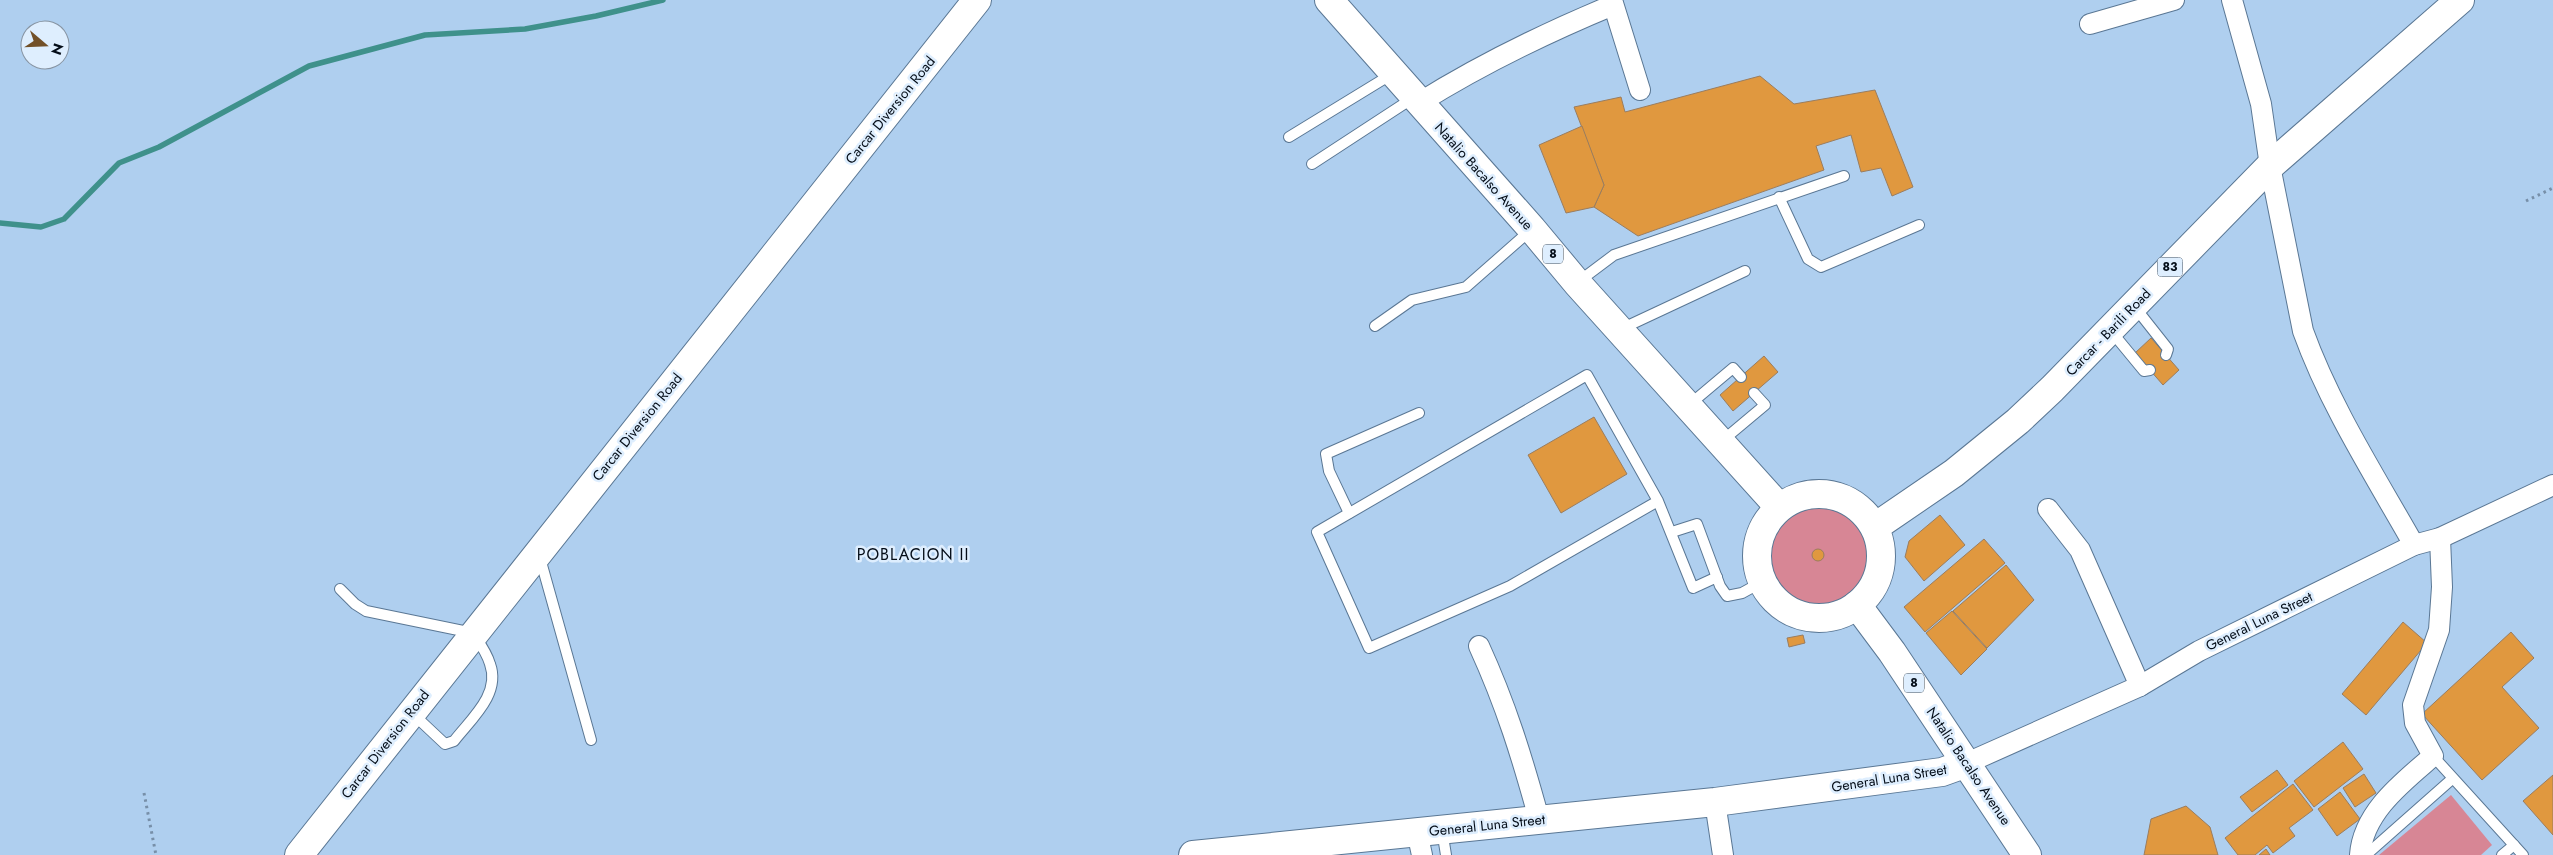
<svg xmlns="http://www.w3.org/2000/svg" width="2553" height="855" font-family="Jost,sans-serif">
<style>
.green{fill:#d78695}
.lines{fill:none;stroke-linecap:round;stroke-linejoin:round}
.stream{stroke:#3f918b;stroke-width:5.5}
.building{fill:#e0983f;stroke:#9a7d5f}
.lane-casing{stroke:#5a7794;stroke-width:12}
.street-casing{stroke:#5a7794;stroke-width:22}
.secondary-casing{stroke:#5a7794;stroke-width:30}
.highway-casing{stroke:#5a7794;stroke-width:30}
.path{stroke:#778fa8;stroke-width:3;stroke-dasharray:2.5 4;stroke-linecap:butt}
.lane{stroke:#fff;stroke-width:10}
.street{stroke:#fff;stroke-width:20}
.secondary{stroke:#fff;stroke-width:28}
.highway{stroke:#fff;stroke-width:28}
.labels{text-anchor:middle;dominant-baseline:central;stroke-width:5;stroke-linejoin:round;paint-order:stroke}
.shield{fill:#deeefe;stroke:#45505d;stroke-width:1}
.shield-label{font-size:12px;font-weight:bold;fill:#040d18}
.street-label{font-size:14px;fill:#040d18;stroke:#deeefe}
.quarter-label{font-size:16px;letter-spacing:1px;fill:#040d18;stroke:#deeefe}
</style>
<rect width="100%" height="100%" fill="#afcfef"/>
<g class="green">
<circle cx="1818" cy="555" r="56"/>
<polygon points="2451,795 2492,845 2481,855 2379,855"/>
</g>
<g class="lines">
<polyline class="stream" points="0,223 41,227 64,219 119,163 159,147 309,66 425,35 525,29 596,16 663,0"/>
</g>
<g class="building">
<polygon points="1760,76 1794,104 1875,90 1913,187 1892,196 1881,168 1861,172 1851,135 1816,146 1824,170 1638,236 1594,207 1604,185 1574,107 1621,97 1625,112"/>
<polygon points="1582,126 1604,185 1594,207 1566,213 1539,145"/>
<polygon points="2151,338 2179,370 2163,385 2135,353"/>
<polygon points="1764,356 1778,372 1733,411 1720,395"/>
<polygon points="1594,417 1627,474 1561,513 1528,455"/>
<polygon points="1940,515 1965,545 1924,581 1905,557 1909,541"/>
<polygon points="1984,539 2005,563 1925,632 1904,607"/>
<circle cx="1818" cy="555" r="6"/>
<polygon points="2006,565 2034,600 1987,648 1953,611"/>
<polygon points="1952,611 1987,649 1961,675 1926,633"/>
<polygon points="2403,622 2427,643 2366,715 2342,694"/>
<polygon points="2511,632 2534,658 2502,687 2539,728 2482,780 2422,714"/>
<polygon points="1803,635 1805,643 1789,647 1787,638"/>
<polygon points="2343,742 2363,769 2314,807 2294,781"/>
<polygon points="2277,770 2288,785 2252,812 2240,797"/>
<polygon points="2364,774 2376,793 2355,807 2343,788"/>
<polygon points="2553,775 2553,835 2523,801"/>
<polygon points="2293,784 2313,810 2289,828 2295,836 2273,853 2267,845 2255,855 2238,855 2225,838"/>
<polygon points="2340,792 2360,819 2337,836 2318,809"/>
<polygon points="2186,806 2210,827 2218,855 2144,855 2151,819"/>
<polygon points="2266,849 2270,855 2259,855"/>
</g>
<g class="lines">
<g class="lane-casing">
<g id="lane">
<polyline points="1289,137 1392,74"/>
<polyline points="1312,164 1413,98"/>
<polyline points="1779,197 1808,259 1821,267 1919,225"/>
<polyline points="1578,282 1614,255 1844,176"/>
<polyline points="2134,306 2168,349 2166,355"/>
<polyline points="1375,326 1412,300 1466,287 1532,229"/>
<polyline points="1621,329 1745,271"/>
<polyline points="2111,331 2144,371 2150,370"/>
<polyline points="1689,405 1733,368 1741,377"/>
<polyline points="1722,441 1765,405 1754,393"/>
<polyline points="1658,501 1510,586 1369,648 1317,532 1587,375 1658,501 1693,588 1717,577"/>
<polyline points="1349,513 1329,471 1326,454 1419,413"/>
<polyline points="1672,532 1697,524 1720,586 1727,596 1742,593 1762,582"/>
<polyline points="540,558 591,740"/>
<path d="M340,589L355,604L366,611L473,633C479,642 487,653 490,664C501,694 471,719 454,741L445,744L412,713"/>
<polyline points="2433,756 2523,855"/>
<polyline points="1442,830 1446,855"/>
<polyline points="2366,855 2452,779"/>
<polyline points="2502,855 2514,845"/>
</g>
</g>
<g class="street-casing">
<g id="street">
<polyline points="1612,0 1640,90"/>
<path d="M2232,0L2261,104L2270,166L2303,331C2330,406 2375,476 2414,545"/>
<polyline points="2090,24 2174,0"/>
<path d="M1419,103C1483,63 1543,34 1613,5"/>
<polyline points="2048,509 2080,550 2140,686"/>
<path d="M1479,646C1506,705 1522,757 1539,819"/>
<polyline points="1967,763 2140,686 2199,651 2414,545 2440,538 2553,485"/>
<polyline points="1715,802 1723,855"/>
<polyline points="1417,832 1422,855"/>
<path d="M2360,855C2363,812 2403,782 2433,756L2415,723L2413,705L2439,630L2442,587L2440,538"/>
</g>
</g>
<g class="secondary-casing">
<g id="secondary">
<polyline points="299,855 977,0"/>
<polyline points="1193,855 1715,802 1942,772 1967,763"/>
</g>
</g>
<g class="highway-casing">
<g id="highway">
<polyline points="1329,0 1532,229 1577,283 1779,507"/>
<circle cx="1819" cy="556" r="62"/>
<polyline points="1875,527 1954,473 2018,421 2052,389 2270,166 2460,0"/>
<polyline points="1857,605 1892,652 2027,855"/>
</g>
</g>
<g class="path">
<polyline points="2526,201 2553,188"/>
<polyline points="144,793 156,855"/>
</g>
<use href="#lane" class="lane"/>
<use href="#street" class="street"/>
<use href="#secondary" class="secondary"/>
<use href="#highway" class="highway"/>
</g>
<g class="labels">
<g class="shield">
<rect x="1543" y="244.5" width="20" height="19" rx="4"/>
<rect x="2157.5" y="257.5" width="25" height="19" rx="4"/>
<rect x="1904" y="673.5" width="20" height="19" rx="4"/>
</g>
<g class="shield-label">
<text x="1553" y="254">8</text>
<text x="2170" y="267">83</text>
<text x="1914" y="683">8</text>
</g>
<g class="street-label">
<text transform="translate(890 110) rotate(-51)">Carcar Diversion Road</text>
<text transform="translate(1484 176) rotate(48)">Natalio Bacalso Avenue</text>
<text transform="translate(2108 332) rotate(-46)">Carcar - Barili Road</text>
<text transform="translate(637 427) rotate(-51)">Carcar Diversion Road</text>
<text transform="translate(2259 621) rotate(-26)">General Luna Street</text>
<text transform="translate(385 744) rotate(-52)">Carcar Diversion Road</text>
<text transform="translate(1969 766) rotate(56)">Natalio Bacalso Avenue</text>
<text transform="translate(1889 778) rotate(-9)">General Luna Street</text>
<text transform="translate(1487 825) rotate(-6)">General Luna Street</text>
</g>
<g class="quarter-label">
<text x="913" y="554">POBLACION II</text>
</g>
</g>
<g transform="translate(45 45) rotate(109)"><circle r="24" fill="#deeefe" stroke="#8794a2"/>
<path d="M0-4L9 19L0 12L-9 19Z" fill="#725028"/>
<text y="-8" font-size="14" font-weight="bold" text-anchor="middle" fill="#040d18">N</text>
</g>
</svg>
